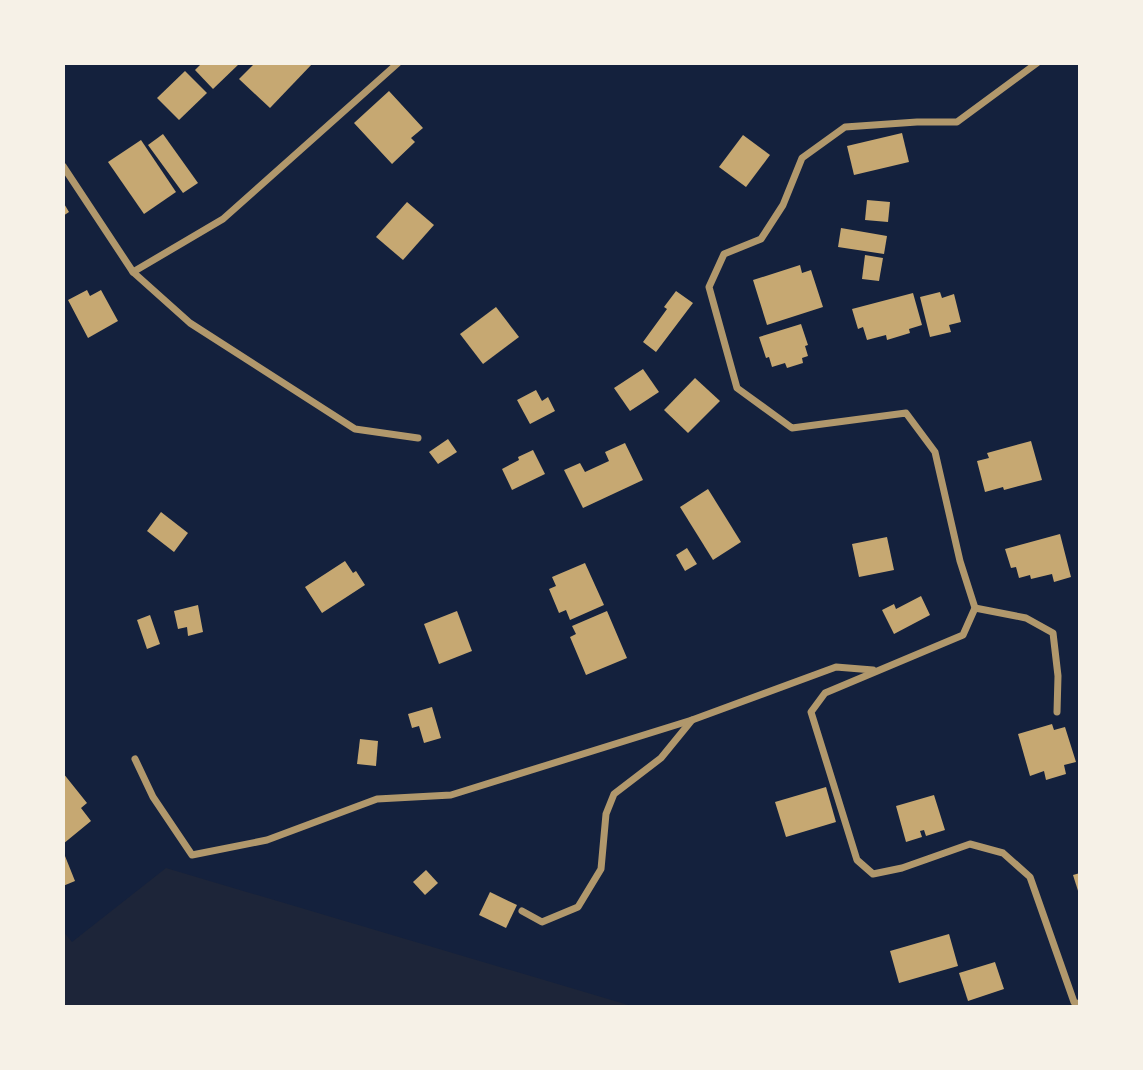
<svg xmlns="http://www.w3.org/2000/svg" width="1143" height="1070" font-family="Overpass,sans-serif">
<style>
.green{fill:#1d2539}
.building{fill:#c6a872}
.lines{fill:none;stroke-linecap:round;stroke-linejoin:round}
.minor{stroke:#b1986c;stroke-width:7}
</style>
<rect width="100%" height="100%" fill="#14213d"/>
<polygon class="green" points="166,868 635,1007 63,1007 63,931 72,942"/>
<g class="building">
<polygon points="202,63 240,63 213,89 195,70"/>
<polygon points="255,63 313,63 270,108 239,79"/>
<polygon points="185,71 207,93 179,120 157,98"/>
<polygon points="389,91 423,128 411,138 415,142 392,164 354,123"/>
<polygon points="902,133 909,162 854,175 847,146"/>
<polygon points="163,134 198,183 183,193 148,145"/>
<polygon points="743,135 770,155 746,187 719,167"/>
<polygon points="141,140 176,192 144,214 108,162"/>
<polygon points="867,200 890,202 888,222 865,220"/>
<polygon points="63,202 69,212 63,216"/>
<polygon points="407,202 434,225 403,260 376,237"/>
<polygon points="841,228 887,236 884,254 838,247"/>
<polygon points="865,255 883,258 879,281 862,279"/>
<polygon points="800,265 802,273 811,270 823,307 767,325 753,280"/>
<polygon points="87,290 90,296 101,290 118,321 88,338 68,300"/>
<polygon points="676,291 693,303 656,352 643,342 667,309 664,307"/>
<polygon points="940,292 942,298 954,294 961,322 949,325 951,332 930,337 920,297"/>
<polygon points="913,293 922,325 909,329 910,333 887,340 886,335 867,340 863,327 858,329 852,309"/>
<polygon points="496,307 519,337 483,364 460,334"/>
<polygon points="801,324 808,345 805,346 808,356 802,358 803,363 787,368 785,363 772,367 769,357 766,358 759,337"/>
<polygon points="643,369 659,392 630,411 614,388"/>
<polygon points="695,378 720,401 688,433 664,410"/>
<polygon points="536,390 542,401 548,397 555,411 530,424 517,400"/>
<polygon points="448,439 457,452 438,464 429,452"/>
<polygon points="1031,441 1042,480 1004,490 1003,487 985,492 977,461 989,458 987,453"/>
<polygon points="625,443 643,480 583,508 564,470 580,463 585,472 609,461 605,452"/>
<polygon points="533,450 545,474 512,490 502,469 519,460 518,457"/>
<polygon points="708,489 741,542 713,560 680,507"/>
<polygon points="161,512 188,533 174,552 147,531"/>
<polygon points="1060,534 1071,577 1054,582 1052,574 1031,579 1030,575 1019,578 1016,567 1011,568 1005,549"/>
<polygon points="887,537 894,570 859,577 852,544"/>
<polygon points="687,548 697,564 685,571 676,555"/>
<polygon points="345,561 353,573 356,571 365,585 322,613 305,587"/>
<polygon points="585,563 604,605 570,620 566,610 559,613 549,589 556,586 552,577"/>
<polygon points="921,596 930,615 894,634 882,610 894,604 896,609"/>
<polygon points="198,605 203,632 188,636 187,627 178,629 174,611"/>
<polygon points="457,611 472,651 439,664 424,624"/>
<polygon points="607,611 627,658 586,675 570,637 576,634 572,626"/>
<polygon points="150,615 160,644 147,649 137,620"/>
<polygon points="432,707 441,738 424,743 419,726 412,728 408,714"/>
<polygon points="1052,724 1054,730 1065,727 1076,762 1064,765 1066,774 1046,780 1044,771 1030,776 1018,734"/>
<polygon points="360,739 378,741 376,766 357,764"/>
<polygon points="63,773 87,803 81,808 91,821 63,844"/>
<polygon points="826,787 836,822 786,837 775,802"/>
<polygon points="934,795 945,830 926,836 924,830 920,831 922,837 906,842 896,806"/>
<polygon points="63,851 75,881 63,886"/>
<polygon points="426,870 438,883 425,895 413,882"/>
<polygon points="1080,873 1080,894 1079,894 1073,875"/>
<polygon points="490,892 517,905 506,928 479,915"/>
<polygon points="949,934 958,966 899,983 890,951"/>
<polygon points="995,962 1004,989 968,1001 959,973"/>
</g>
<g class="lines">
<g class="minor">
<polyline points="1037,63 957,122 917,122 845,127 802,158 783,205 761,239 724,254 709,287 737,388 792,428 906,413 935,452 960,561 975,608 963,635 825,693 811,712 857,860 873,874 902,868 970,844 1003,853 1030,877 1074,1002 1080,1005"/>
<polyline points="63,166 133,272 190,323 355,429 418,438"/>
<polyline points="133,272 223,219 398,63"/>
<polyline points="975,608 1026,618 1053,633 1058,676 1057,712"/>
<polyline points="135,759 153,797 192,855 267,840 377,799 451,795 692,720"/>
<polyline points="522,911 542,922 578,907 601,869 606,814 614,794 661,758 692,720 836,667 873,670"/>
</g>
</g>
<rect width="1143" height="1070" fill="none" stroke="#f6f1e7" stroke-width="130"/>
</svg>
